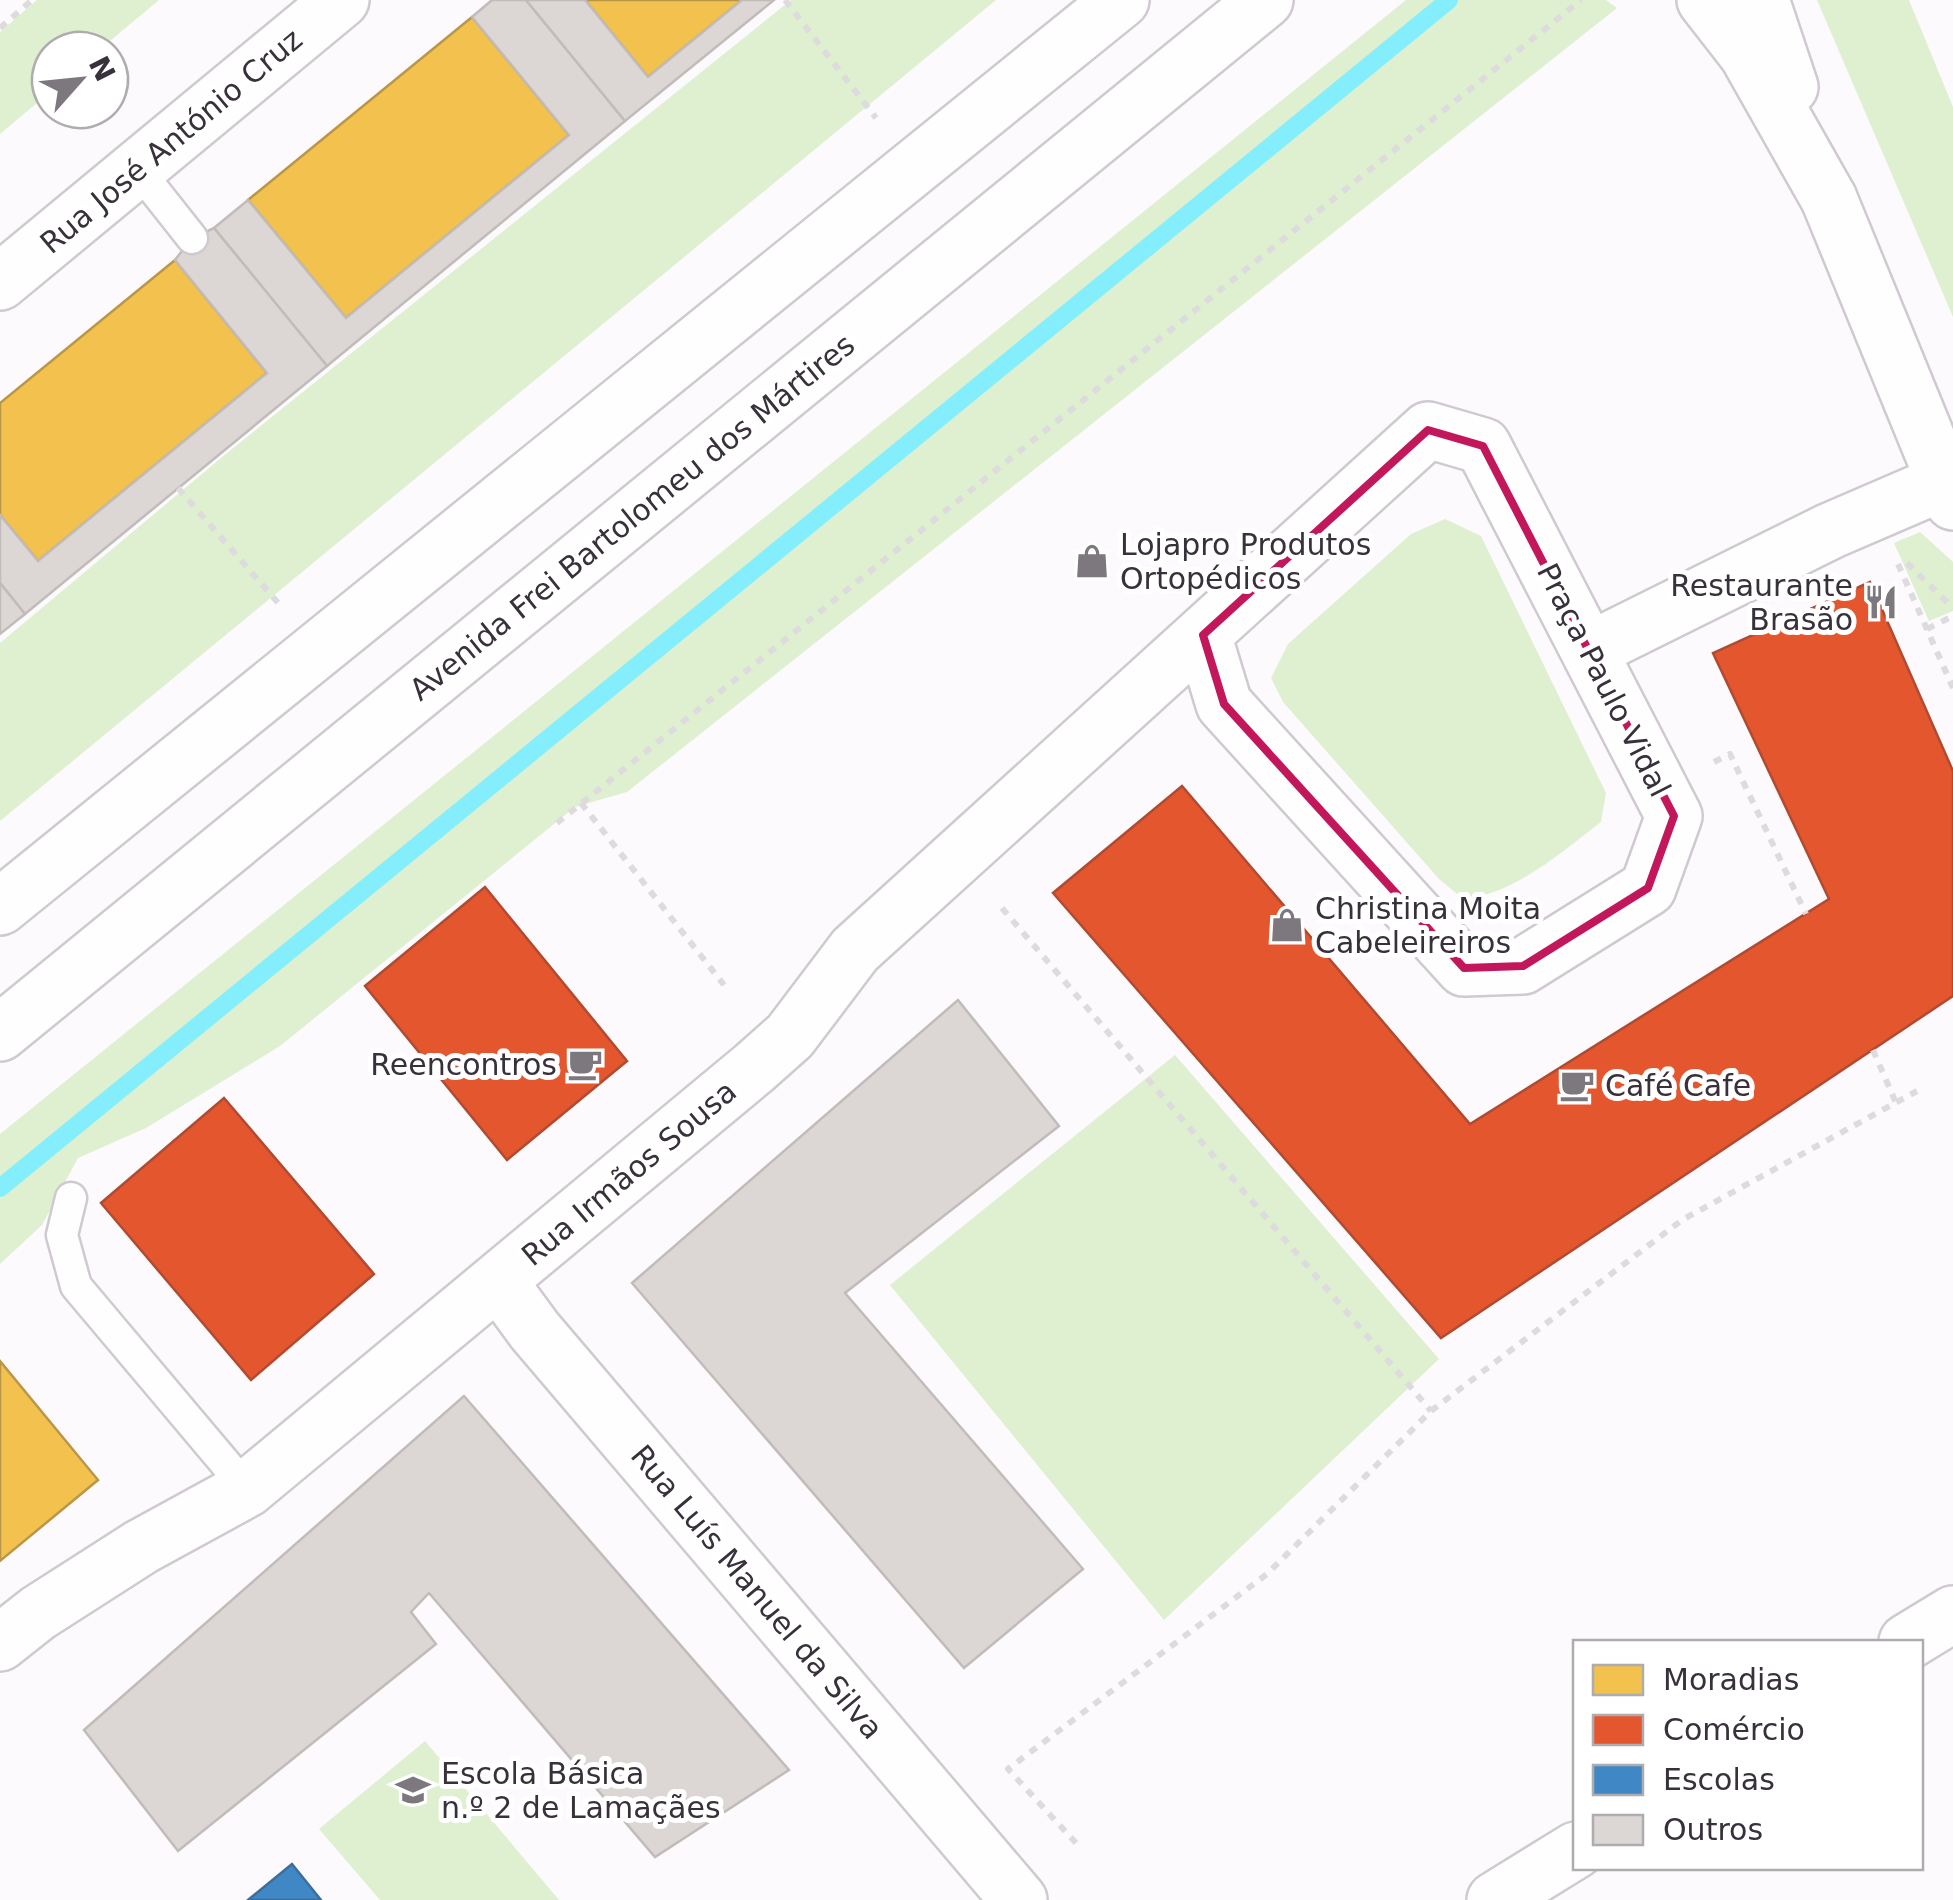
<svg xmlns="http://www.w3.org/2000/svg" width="1953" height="1900" font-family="'DejaVu Sans',sans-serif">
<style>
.green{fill:#def0d0}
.homes{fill:#f2c14e;stroke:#ba9648;stroke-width:2.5}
.shops{fill:#e4572e;stroke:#b04b32;stroke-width:2.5}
.schools{fill:#3f88c5;stroke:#3d6e9b;stroke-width:2.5}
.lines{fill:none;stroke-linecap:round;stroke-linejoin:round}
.stream{stroke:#85eefc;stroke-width:18}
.building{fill:#dcd7d4;stroke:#c1bcb9;stroke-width:2.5}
.lane-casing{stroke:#cfcad0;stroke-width:35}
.street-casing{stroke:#cfcad0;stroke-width:60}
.highway-casing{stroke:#cfcad0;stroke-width:60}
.path{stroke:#dddbdd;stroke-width:6;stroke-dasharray:8 8;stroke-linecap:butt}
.lane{stroke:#fffeff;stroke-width:30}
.street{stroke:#fffeff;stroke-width:55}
.highway{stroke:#fffeff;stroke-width:55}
.marked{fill:none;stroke:#c2185b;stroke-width:8;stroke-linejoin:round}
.labels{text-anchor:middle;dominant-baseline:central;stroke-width:10;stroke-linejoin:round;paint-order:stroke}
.street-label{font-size:30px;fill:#38303a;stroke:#fff}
.poi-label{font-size:30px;fill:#38303a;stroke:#fff;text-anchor:start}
</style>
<rect width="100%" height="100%" fill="#fcfafd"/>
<g class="green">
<polygon points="37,0 159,0 99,50 50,50 50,92 0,134 0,32"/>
<polygon points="791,0 996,0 0,821 0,643 227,453"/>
<polygon points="1406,0 1606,0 1617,8 627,792 575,807 280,1046 146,1128 78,1158 42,1225 0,1264 0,1134"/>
<polygon points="1817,0 1909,0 1953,107 1953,317"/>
<path d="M1445,519L1481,536L1606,793L1601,822C1562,852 1513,895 1463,899L1439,879L1283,702L1271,678L1288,644L1411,534Z"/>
<polygon points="1920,532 1953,562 1953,611 1929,621 1894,543"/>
<polygon points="1175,1055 1439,1359 1164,1620 890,1285"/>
<polygon points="425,1741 559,1900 380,1900 319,1829"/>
</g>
<g class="homes">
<polygon points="585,0 742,0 648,77"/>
<polygon points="472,17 569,135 346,318 248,200"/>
<polygon points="175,260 267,373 38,561 0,515 0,403"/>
<polygon points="0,1361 98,1480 0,1561"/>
</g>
<g class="shops">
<polygon points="1870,582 1953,771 1953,996 1441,1338 1053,893 1182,786 1470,1124 1829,899 1713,653"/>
<polygon points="485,887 627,1061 507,1160 365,986"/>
<polygon points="224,1098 374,1274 251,1380 101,1203"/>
</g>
<polygon class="schools" points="292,1864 321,1900 248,1900"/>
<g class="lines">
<polyline class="stream" points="0,1188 1449,0"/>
</g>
<g class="building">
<polygon points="492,0 526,0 625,121 327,366 214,228 248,200 346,318 569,135 472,17"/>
<polygon points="526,0 585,0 648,77 742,0 774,0 625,121"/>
<polygon points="214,228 327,366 25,614 0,583 0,515 38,561 267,373 175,260 192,238"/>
<polygon points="0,583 25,614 0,634"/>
<polygon points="958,1000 1059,1126 845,1293 1083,1569 964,1668 632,1283"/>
<polygon points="464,1396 789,1770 655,1857 429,1593 411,1612 436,1644 178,1851 84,1730"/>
</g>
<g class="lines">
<g class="lane-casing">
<g id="lane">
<polyline points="139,171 192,238"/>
<polyline points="71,1198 62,1235 76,1286 247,1489"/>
</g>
</g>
<g class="street-casing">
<g id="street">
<polyline points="1829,199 1953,502"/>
<polyline points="0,282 341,0"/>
<polyline points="1590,650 1830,531 1953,478"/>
<polyline points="499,1282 535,1331 1019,1900"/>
<polyline points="1907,1642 1953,1614"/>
<polyline points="0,1643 38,1613 141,1547 247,1489 754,1068 790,1036 855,950 1428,430 1483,446 1674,816 1648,888 1523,966 1464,968 1224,704 1203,635"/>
<polyline points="1495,1900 1576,1850"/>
</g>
</g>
<g class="highway-casing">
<g id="highway">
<polyline points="1705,0 1747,54 1829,199"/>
<polyline points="1761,0 1790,87"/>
<polyline points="0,907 1121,0"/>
<polyline points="0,1033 1265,0"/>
</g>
</g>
<g class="path">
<polyline points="785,0 876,118"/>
<polyline points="0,28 32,0"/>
<polyline points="178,488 279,604"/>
<polyline points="1907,563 1953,608"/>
<polyline points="1898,564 1953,688"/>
<polyline points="1927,629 1953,616"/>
<polyline points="1714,762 1730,754 1806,914"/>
<polyline points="581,803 724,985"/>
<polyline points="557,823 1581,0"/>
<polyline points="1002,908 1431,1411"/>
<polyline points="1873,1050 1896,1103"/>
<polyline points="1076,1843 1008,1769 1267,1574 1431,1411 1682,1220 1917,1091"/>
</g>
<use href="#lane" class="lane"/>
<use href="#street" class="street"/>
<use href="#highway" class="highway"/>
</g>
<path class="marked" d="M1428,430L1483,446L1674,816L1648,888L1523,966L1464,968L1224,704L1203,635Z"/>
<defs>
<g id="shop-bare" transform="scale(2.7)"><path d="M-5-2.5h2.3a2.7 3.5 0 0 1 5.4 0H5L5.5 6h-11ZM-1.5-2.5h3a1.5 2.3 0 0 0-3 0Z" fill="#7d777e" stroke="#fff" stroke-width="2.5" paint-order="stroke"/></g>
<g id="restaurant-bare" transform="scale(2.7)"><path d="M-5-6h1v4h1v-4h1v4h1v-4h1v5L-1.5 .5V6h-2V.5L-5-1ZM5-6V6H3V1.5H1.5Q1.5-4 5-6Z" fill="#7d777e" stroke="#fff" stroke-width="2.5" paint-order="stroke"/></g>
<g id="cafe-bare" transform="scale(2.7)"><path d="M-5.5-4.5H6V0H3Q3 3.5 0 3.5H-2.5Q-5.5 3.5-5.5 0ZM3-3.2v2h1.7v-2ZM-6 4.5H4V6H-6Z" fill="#7d777e" stroke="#fff" stroke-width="2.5" paint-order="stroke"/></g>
<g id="school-bare" transform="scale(2.7)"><path d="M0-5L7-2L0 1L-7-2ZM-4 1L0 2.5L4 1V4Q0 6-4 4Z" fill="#7d777e" stroke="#fff" stroke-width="2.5" paint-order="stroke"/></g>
</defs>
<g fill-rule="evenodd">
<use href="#shop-bare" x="1092" y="561"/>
<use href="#restaurant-bare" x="1881" y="602"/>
<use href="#shop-bare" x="1287" y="925"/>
<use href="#cafe-bare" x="585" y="1064"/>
<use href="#cafe-bare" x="1577" y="1085"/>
<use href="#school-bare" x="413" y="1790"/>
</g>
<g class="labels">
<g class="street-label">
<text transform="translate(171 141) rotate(-40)">Rua José António Cruz</text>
<text transform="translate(632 517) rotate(-39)">Avenida Frei Bartolomeu dos Mártires</text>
<text transform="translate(1604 680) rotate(63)">Praça Paulo Vidal</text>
<text transform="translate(629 1173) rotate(-40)">Rua Irmãos Sousa</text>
<text transform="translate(757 1592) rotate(50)">Rua Luís Manuel da Silva</text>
</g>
<g class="poi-label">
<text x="1120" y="544">Lojapro Produtos<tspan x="1120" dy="34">Ortopédicos</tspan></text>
<text x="1853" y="585" text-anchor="end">Restaurante<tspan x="1853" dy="34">Brasão</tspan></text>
<text x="1315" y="908">Christina Moita<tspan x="1315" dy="34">Cabeleireiros</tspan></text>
<text x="557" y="1064" text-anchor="end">Reencontros</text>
<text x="1605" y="1085">Café Cafe</text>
<text x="441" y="1773">Escola Básica<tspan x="441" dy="34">n.º 2 de Lamaçães</tspan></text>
</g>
</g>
<rect x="1573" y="1640" width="350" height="230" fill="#ffffff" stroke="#afacb0" stroke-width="2.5"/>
<rect x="1593" y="1665" width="50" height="30" fill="#f2c14e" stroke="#afacb0" stroke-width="2.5"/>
<text x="1663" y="1690" font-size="30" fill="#38303a">Moradias</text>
<rect x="1593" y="1715" width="50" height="30" fill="#e4572e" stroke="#afacb0" stroke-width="2.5"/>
<text x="1663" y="1740" font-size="30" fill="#38303a">Comércio</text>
<rect x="1593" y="1765" width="50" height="30" fill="#3f88c5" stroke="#afacb0" stroke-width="2.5"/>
<text x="1663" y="1790" font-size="30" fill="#38303a">Escolas</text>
<rect x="1593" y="1815" width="50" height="30" fill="#dcd7d4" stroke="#afacb0" stroke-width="2.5"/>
<text x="1663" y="1840" font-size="30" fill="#38303a">Outros</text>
<g transform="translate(80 80) rotate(63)"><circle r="48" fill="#ffffff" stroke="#afacb0" stroke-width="2.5"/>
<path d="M0-8L18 38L0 25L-18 38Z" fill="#7d777e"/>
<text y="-15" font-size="28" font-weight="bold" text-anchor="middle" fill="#38303a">N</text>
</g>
</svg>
